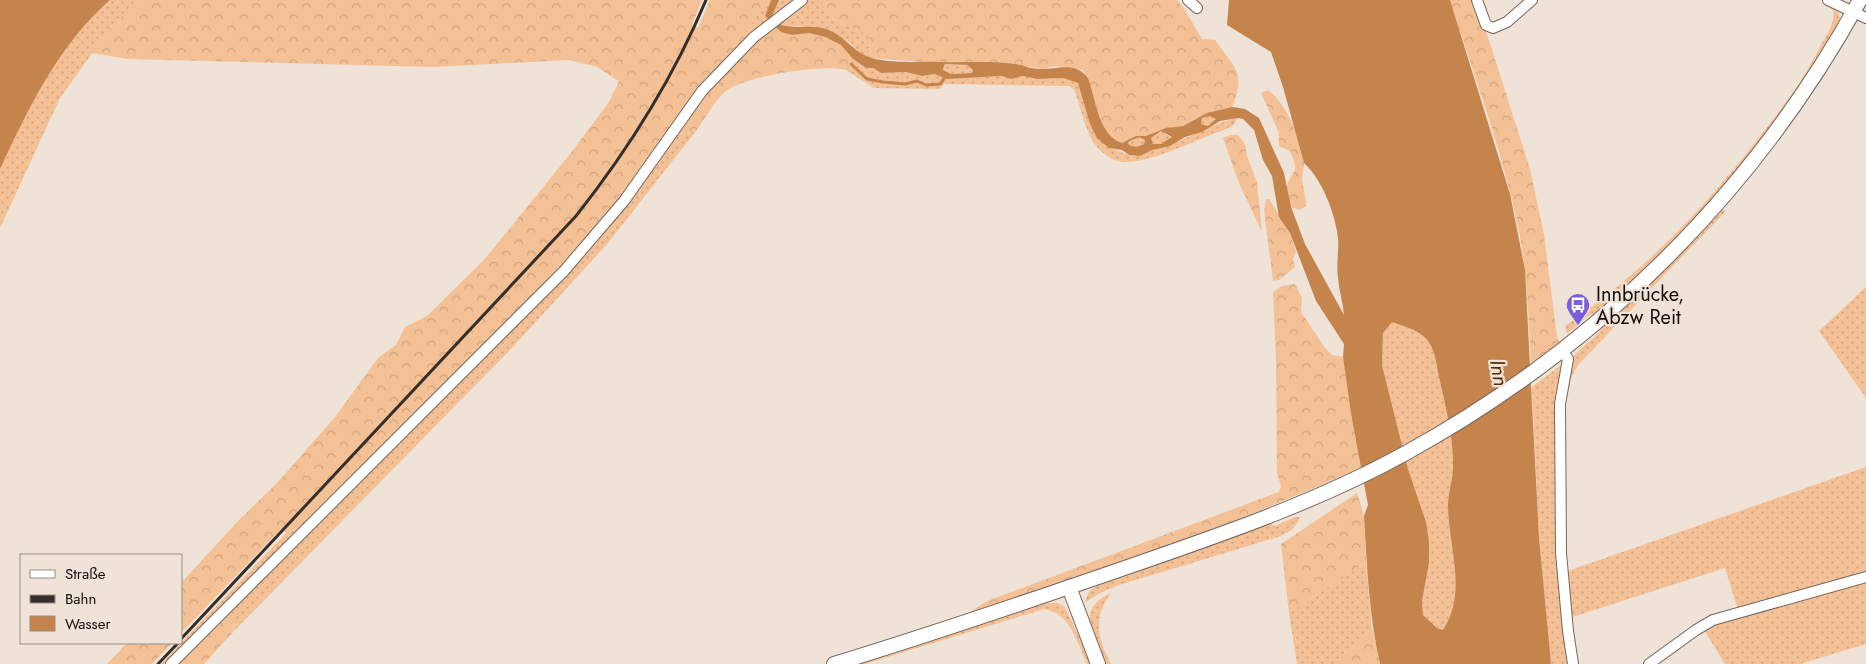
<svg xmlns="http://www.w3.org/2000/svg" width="1866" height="664" font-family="Jost,sans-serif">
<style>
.grass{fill:url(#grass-dots)}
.forest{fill:url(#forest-crowns)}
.water{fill:#c5844c;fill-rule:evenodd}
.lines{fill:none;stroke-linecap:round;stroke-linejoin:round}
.stream{stroke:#c5844c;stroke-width:3}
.street-casing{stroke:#72665d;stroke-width:12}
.secondary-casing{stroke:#72665d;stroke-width:16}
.street{stroke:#fff;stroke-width:10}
.secondary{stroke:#fff;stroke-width:14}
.rail{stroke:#342f2a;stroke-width:3}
.labels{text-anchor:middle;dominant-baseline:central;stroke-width:4.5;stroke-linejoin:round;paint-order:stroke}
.poi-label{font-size:20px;fill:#130f0b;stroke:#efe2d7;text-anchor:start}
.water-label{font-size:21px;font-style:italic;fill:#572c00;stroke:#efe2d7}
</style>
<defs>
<pattern id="grass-dots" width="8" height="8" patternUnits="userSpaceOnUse" patternTransform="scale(1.25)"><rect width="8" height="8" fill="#f4c095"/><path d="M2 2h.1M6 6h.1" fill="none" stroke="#d0a47f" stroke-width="1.8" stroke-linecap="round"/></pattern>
<pattern id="forest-crowns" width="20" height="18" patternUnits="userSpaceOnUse" patternTransform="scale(1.25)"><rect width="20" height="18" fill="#f4c095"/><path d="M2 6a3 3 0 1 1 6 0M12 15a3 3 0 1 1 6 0" fill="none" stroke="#d0a47f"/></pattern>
</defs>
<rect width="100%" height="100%" fill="#efe2d7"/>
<g class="grass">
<path d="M110,0H143L113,24L60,98L0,228C0,209 0,188 0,170C2,159 10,148 14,138C38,87 67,38 110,0Z"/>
<polygon points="765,0 771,0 765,16 768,19 743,39"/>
<polygon points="779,0 793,0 772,16"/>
<polygon points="809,0 821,0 834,20 869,35 871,58 861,54 847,40 802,26 788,27 777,22"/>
<path d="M1833,8L1839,13L1840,21L1812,69L1772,126L1687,230L1606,308L1588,316L1567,334L1565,326C1639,276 1703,210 1757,140C1780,111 1802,82 1819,49C1825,37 1837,22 1833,8Z"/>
<path d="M853,59L866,68H873L881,73L906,72L922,76L934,74L947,79L1002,76L1011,79L1023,76L1037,79L1063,78L1078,83L1084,101L1109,148C1119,150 1129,157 1138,156C1144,155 1147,151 1152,150C1182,144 1207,124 1238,118L1232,127C1203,136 1151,164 1123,162C1113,161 1103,154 1097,147C1084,131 1082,108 1074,90L1069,86L944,84L940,89L874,88L846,70Z"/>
<polygon points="947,64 967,65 973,70 972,73 951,74 943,70 944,65"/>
<polygon points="1209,116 1216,119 1208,126 1201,124 1202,118"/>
<polygon points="696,131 608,243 512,348 232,633 235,624 224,613 584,255 616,219 677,135"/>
<polygon points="1161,131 1172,138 1161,144 1153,144 1151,138"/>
<polygon points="1138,137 1145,140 1144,144 1136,147 1129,145 1128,142"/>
<path d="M1720,209L1726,211L1578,365L1571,378L1563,418C1564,399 1562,373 1573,357C1584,344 1599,336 1607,321L1675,257Z"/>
<polygon points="1866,287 1866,398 1819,331"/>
<path d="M1392,322C1408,328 1425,331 1432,348C1436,357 1437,368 1439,377C1445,404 1454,439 1453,467C1453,480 1448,492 1448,505C1448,547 1468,592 1443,630L1437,628L1423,615L1422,601L1429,563L1426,522L1408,469L1382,365L1383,333Z"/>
<polygon points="1561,365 1562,367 1557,409 1571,664 1551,664 1549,648 1539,538 1532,387"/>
<polygon points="1866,467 1866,574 1738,610 1725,568 1569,618 1565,572"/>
<path d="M1295,517H1300C1296,528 1289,533 1278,537L1119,585L1100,593L1084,603L1090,590L1097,586L1269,523L1275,526Z"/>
<polygon points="299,529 166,664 161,664 286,533"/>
<polygon points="1366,562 1372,628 1333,664 1297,664 1289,613"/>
<polygon points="1866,579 1866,644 1800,664 1725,664 1703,628"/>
<path d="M1111,593C1093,618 1097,637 1111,664H1103C1093,636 1075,609 1111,593Z"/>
<path d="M1044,603H1057L1065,607L1092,664H1087C1078,644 1070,612 1044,609L865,664H851L961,631Z"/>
</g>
<g class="forest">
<path d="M143,0H702L692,25L698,28L710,0H765L743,39L751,45L774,26L792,35L809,33L825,37L841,45L853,59L846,70C824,63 742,77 726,91C714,101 705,119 696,131L664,137L630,188L573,257L299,529L286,533L281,529L181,633V583L239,520L277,483L335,417L378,358L396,345L405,327L427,316L484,260L570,154L609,102L619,81L597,67L569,60L433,67L128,59L91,53L113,24Z"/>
<path d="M821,0H1177L1183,7L1202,39L1215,40C1234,67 1247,73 1232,107L1207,113L1183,126L1166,128L1146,136H1136L1122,143C1098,135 1096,99 1088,78L1083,70L1055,66L1042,69L1021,65L925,62L871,58L869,35L834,20Z"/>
<path d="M1450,0H1473L1488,37L1530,169L1544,235L1557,337L1560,343L1531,363C1529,319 1527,274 1519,231C1503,152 1474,76 1450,0Z"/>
<path d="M1268,90C1286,102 1302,142 1304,163C1304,168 1302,174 1302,179C1303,188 1306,196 1306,206L1299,210L1291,207C1289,201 1286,194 1287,188C1290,168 1302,177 1290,151L1279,146V133L1261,93Z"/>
<polygon points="1230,135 1238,135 1245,144 1247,156 1257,182 1262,232 1239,183 1223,138"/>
<polygon points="1266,199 1269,199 1290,233 1296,252 1293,259 1295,267 1279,280 1273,281 1264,210"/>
<path d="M1295,284L1302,298L1301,312L1325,348L1332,355L1343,357L1362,467C1232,526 1099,570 964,616L987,601L1279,492L1281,486L1277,473L1276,360L1273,292L1282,286Z"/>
<polygon points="1357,493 1364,516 1366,562 1289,613 1281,544"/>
<polygon points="224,613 232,613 235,620 232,633 204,664 174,664"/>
<polygon points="1372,628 1380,664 1333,664"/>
<polygon points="127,643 172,643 152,664 107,664"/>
</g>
<g class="water">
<path d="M0,0H110C58,46 29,107 0,169Z"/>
<path d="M771,0H779L772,16L782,25C798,30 814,23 831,31C846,38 856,54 872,58C894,64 918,61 940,62C966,63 995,60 1021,65C1024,65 1028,68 1031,68C1052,73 1073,58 1088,78C1096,99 1098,135 1122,143L1136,136H1146L1166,128L1183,126L1207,113L1232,107L1245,109L1259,118L1284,173L1291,207L1305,244L1344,315C1343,303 1339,290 1338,278C1336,265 1339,252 1338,239C1336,215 1322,179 1304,163L1283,87L1271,52L1227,25L1229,0H1450L1510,194L1525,270L1539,538L1551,664H1380C1369,615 1367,567 1364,516L1368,505L1351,413L1343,357L1344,344L1316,301L1290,233L1279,217L1272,176L1263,160L1254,130L1243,119L1238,118L1220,121L1202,132L1185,137L1170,146L1152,150L1140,156L1129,155L1122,150L1109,148L1097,138L1090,124L1078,83L1063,78L1037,79L1023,76L1011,79L1002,76L947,79L934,74L922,76L906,72L881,73L873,68H866L853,59L841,45L825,37L809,33L792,35L781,32L765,16ZM947,64L967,65L973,70L972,73L951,74L943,70L944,65ZM1209,116L1216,119L1208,126L1201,124L1202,118ZM1161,131L1172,137L1161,144H1153L1151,138ZM1139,137L1145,140L1144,144L1136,147L1129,145L1128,142ZM1392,322C1408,328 1425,331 1432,348C1436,357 1437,368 1439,377C1445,404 1454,439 1453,467C1453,480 1448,492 1448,505C1448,547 1468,592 1443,630L1437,628L1423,615L1422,601L1429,563V542L1426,522L1408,469L1382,365L1383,333Z"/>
</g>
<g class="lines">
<polyline class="stream" points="851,64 867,79 883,82 905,84 917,81 926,85 940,84 946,76"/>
<g class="street-casing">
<g id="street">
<polyline points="1188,0 1197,8"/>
<polyline points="1477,0 1486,25 1493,28 1507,22 1532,0"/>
<polyline points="1828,0 1866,18"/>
<polyline points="1563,352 1568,359 1560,404 1561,553 1568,631 1573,664"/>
<polyline points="171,664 564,271 624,201 702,91 754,37 802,0"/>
<polyline points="1649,664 1696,630 1713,620 1866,577"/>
</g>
</g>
<g class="secondary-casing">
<g id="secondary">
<polyline points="1069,587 1098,664"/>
<path d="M834,664C929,635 1023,603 1116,571C1214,537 1313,504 1404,454C1596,349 1754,193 1860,0"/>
</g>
</g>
<use href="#street" class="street"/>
<use href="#secondary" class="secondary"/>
<g class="rail">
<path d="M181,639L576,216C629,149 673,79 706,0"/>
<polyline points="158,664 178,643"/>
</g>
</g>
<defs>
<g id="bus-pin" transform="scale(1.25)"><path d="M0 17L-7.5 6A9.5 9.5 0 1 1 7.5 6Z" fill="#7b5ed9" stroke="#efe2d7"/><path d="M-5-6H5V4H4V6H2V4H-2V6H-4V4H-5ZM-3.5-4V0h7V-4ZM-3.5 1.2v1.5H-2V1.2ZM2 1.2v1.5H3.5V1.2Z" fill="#fff"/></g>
</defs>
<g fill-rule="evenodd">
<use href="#bus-pin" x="1578" y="305"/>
</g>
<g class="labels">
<g class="poi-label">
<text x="1596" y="294">Innbrücke,<tspan x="1596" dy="23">Abzw Reit</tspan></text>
</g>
<g class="water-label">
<text transform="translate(1499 373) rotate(81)">Inn</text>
</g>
</g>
<rect x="20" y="554" width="162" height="90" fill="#efe2d7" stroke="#978e85"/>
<rect x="30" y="570" width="25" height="8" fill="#ffffff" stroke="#978e85"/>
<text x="65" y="579" font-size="15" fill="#130f0b">Straße</text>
<rect x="30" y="595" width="25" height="8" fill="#342f2a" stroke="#978e85"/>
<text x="65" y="604" font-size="15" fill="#130f0b">Bahn</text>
<rect x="30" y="616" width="25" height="15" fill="#c5844c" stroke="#978e85"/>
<text x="65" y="629" font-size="15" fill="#130f0b">Wasser</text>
</svg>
